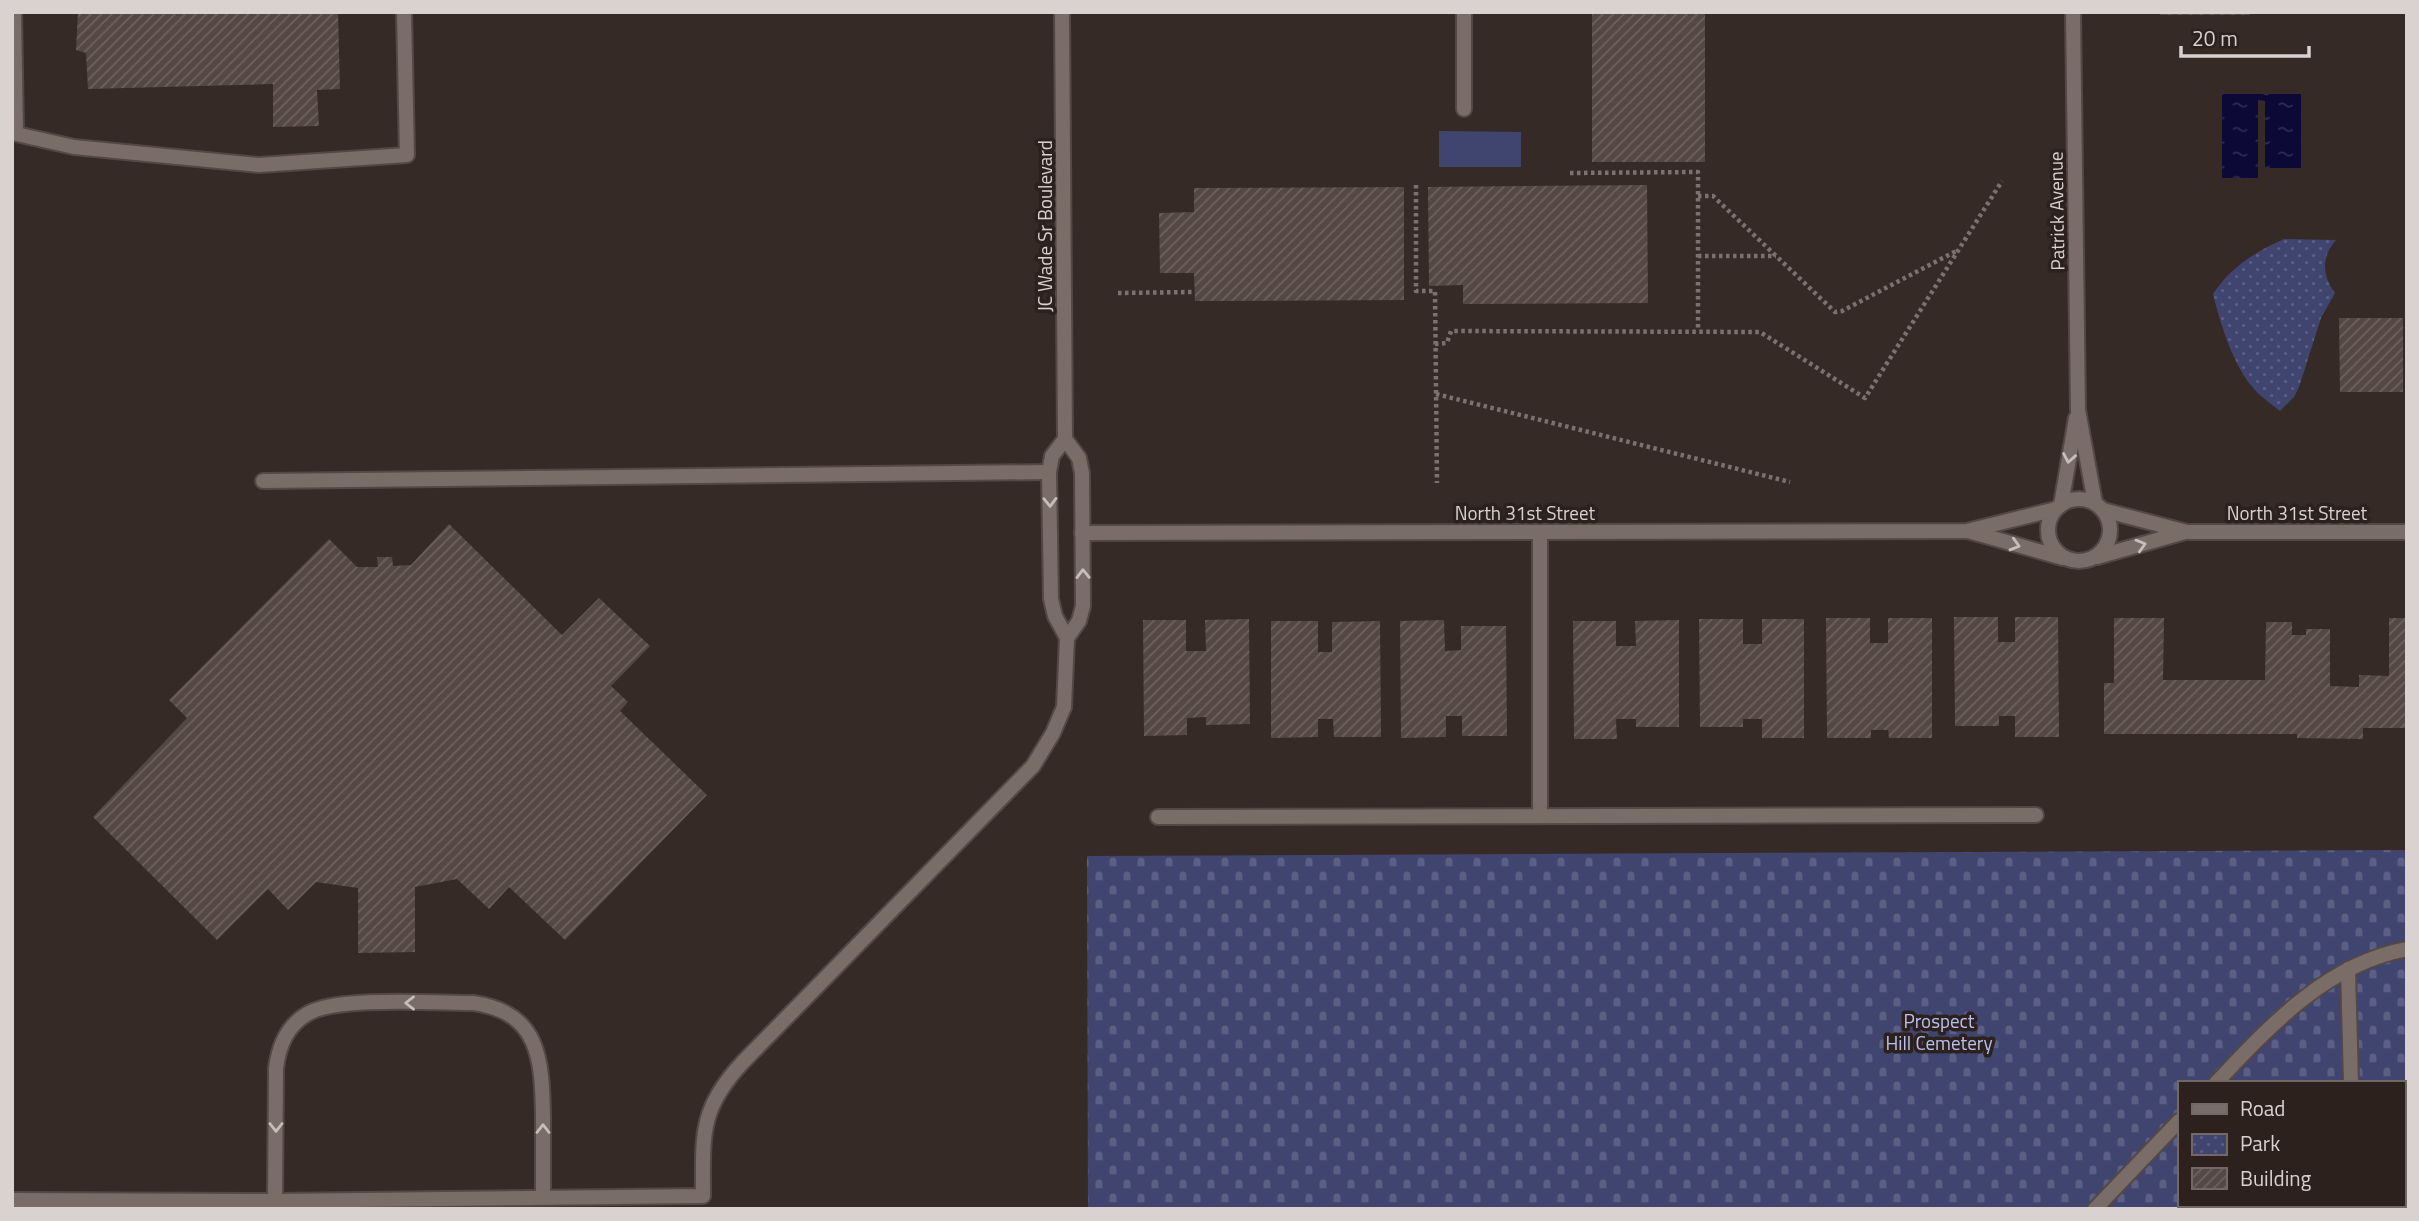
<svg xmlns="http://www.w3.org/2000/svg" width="2419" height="1221" font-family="'Titillium Web',sans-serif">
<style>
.green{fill:#404570}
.cemetery{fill:url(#cemetery-stones);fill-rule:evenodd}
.park{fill:url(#park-dots)}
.water{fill:url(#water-ripples)}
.building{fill:url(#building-hatch)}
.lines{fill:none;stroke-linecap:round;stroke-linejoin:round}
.service-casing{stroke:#534845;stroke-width:18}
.minor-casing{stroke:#534845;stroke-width:18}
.path{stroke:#7c716f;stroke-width:4.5;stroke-dasharray:3.5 3.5;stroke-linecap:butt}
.service{stroke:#7a6c67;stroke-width:14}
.minor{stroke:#7a6c67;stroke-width:14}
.oneway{stroke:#c7bebb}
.labels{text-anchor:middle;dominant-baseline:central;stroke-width:7;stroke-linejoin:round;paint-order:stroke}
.street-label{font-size:19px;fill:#dad2d0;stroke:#2c211d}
.park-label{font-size:19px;fill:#b8c1f2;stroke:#2c211d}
</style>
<defs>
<pattern id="cemetery-stones" width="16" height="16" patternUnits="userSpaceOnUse" patternTransform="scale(1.75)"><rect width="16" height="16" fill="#404570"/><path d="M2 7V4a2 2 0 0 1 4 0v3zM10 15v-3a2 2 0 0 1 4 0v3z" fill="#5b5f83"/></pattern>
<pattern id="park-dots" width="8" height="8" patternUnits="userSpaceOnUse" patternTransform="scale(1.75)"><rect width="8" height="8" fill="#404570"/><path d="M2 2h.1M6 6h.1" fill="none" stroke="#5b5f83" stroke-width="1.8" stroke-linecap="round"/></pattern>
<pattern id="water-ripples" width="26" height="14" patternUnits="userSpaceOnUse" patternTransform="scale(1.75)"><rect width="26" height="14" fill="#0c0937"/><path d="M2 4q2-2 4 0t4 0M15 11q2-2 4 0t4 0" fill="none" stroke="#2f2c53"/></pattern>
<pattern id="building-hatch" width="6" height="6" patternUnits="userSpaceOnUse" patternTransform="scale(1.75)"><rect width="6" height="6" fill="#554844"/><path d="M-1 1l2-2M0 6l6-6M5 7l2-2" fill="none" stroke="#6d625e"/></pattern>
</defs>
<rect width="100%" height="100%" fill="#362a27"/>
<polygon class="green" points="1439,131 1521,132 1521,167 1439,167"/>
<path class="cemetery" d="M2407,850V1209H1088L1087,856ZM2179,1083H2403V1205H2179Z"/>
<path class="park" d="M2284,239L2336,240C2321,257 2322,275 2335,293L2321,318L2299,387L2294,397L2280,411C2272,404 2262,398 2255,390C2234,368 2220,323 2213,294C2231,267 2255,252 2284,239Z"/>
<polygon class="water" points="2222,94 2301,94 2301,168 2265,168 2265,101 2258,100 2258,178 2222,178"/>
<g class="building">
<polygon points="78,12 338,12 340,89 317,90 319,126 273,127 273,84 88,89 86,53 76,50"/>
<rect x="1592" y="12" width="113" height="150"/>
<rect x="2160" y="12" width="90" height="3"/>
<polygon points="1647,185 1648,303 1463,304 1463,285 1429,286 1428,187"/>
<polygon points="1404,187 1404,300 1195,301 1194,273 1160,273 1159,213 1194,212 1194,188"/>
<polygon points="2339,318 2403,318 2403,392 2340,392"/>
<polygon points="449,524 562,635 599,598 650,646 611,686 628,702 620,711 707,795 565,940 509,887 489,909 457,879 415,887 415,952 358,953 358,888 316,882 288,910 268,889 217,940 93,817 187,718 169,700 329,539 357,567 378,567 377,557 392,557 393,566 411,565"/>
<polygon points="1954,617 1998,617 1998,642 2015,642 2015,617 2058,617 2059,737 2015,737 2015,716 1999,716 1999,726 1955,726"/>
<polygon points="1826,618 1870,618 1870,643 1888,643 1888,618 1932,618 1932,738 1889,738 1888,730 1871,730 1871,738 1827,738"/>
<polygon points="2114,618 2164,618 2163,680 2265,680 2266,622 2292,622 2292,635 2306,635 2306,629 2330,629 2330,686 2359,687 2359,675 2389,676 2389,618 2407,618 2407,728 2363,728 2363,739 2297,738 2297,734 2104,734 2104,683 2114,683"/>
<polygon points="1249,619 1250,724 1206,725 1206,717 1187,718 1187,735 1144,736 1143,620 1186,620 1186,651 1206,651 1205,620"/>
<polygon points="1699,619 1743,619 1743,644 1762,644 1762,619 1804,619 1804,738 1762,738 1762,719 1743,719 1743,727 1700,727"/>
<polygon points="1444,620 1445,651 1461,650 1461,626 1506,626 1507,736 1462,736 1462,716 1446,716 1446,737 1401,738 1400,621"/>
<polygon points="1679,620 1679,727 1636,727 1636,719 1616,719 1617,739 1574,739 1573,621 1616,621 1616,646 1636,646 1635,621"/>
<polygon points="1271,621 1318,621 1318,652 1332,652 1332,622 1380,621 1381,737 1334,737 1333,719 1318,719 1318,737 1271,738"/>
</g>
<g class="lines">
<g class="service-casing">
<g id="service">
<polyline points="14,12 16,133"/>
<polyline points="1464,12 1464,109"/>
<polyline points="12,133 74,147 259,165 407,155 404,12"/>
<polyline points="263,481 1049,472"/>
<polyline points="1540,532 1540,816"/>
<polyline points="1158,817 2036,815"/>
<polyline points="2348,969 2351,1083"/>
<path d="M2216,1083C2270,1026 2326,964 2407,949"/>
<path d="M12,1200L275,1201L703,1196C703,1135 699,1109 743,1062L1033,766L1053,733L1064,707"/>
<path d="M275,1201L276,1068C279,1045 287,1026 307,1014C336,996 436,1003 473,1003C540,1012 542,1060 543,1116C543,1143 543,1170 543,1197"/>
<polyline points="2353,1205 2353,1209"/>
<polyline points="2095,1209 2179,1121"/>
</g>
</g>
<g class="minor-casing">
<g id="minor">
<polyline points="1062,12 1065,439 1079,458 1082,473 1083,606 1079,621 1067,638"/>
<polyline points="2073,12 2078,410 2095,503"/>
<circle cx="2079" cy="530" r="31"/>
<polyline points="2061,505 2076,418"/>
<polyline points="2103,510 2187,532 2407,532"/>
<polyline points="1968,531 2063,558"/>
<polyline points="1082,533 1967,531 2056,509"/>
<polyline points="2097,557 2185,532"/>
<polyline points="1064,707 1067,638 1055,616 1051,599 1049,472 1052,456 1065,439"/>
</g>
</g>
<g class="path">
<polyline points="1570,173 1698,172 1698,331"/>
<polyline points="1416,185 1416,291 1435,291 1437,483"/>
<polyline points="1698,196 1713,196 1835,312 1842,311 1958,250"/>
<polyline points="1698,256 1776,256"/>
<polyline points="1118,293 1192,292"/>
<polyline points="1435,344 1447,343 1451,331 1760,332 1865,398 2002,181"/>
<polyline points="1436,394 1790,482"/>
</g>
<use href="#service" class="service"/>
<use href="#minor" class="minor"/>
</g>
<defs><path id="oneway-chevron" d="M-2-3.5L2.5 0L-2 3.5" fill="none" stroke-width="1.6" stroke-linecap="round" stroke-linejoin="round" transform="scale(1.75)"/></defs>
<g class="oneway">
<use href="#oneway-chevron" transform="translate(2069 458) rotate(100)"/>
<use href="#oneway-chevron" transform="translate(1050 502) rotate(89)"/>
<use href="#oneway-chevron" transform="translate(2015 545) rotate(16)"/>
<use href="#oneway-chevron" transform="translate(2141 545) rotate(-16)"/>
<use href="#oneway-chevron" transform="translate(1083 574) rotate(-91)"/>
<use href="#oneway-chevron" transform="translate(410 1003) rotate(180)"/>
<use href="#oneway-chevron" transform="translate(276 1127) rotate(90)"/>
<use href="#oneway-chevron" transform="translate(543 1129) rotate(-90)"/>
</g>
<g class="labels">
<g class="street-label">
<text transform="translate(2056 211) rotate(-91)">Patrick Avenue</text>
<text transform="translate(1044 226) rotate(-90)">JC Wade Sr Boulevard</text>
<text x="1525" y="512">North 31st Street</text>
<text x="2297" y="512">North 31st Street</text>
</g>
<g class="park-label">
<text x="1939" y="1020">Prospect<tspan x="1939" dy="22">Hill Cemetery</tspan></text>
</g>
</g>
<rect width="2419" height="1221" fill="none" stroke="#dad2d0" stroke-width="28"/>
<rect x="2178" y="1081" width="228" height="126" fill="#2c211d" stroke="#726865" stroke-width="2"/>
<rect x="2192" y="1104" width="35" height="10" fill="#7a6c67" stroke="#726865" stroke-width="2"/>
<text x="2240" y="1116" font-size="21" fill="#dad2d0">Road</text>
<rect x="2192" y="1134" width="35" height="21" fill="url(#park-dots)" stroke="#726865" stroke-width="2"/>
<text x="2240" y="1151" font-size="21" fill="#dad2d0">Park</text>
<rect x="2192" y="1168" width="35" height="21" fill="url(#building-hatch)" stroke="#726865" stroke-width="2"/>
<text x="2240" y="1186" font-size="21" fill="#dad2d0">Building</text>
<path d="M2181 46v10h128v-10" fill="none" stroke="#dad2d0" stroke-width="3.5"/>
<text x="2192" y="46" font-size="21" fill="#dad2d0" stroke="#2c211d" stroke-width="5" paint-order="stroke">20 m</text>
</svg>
